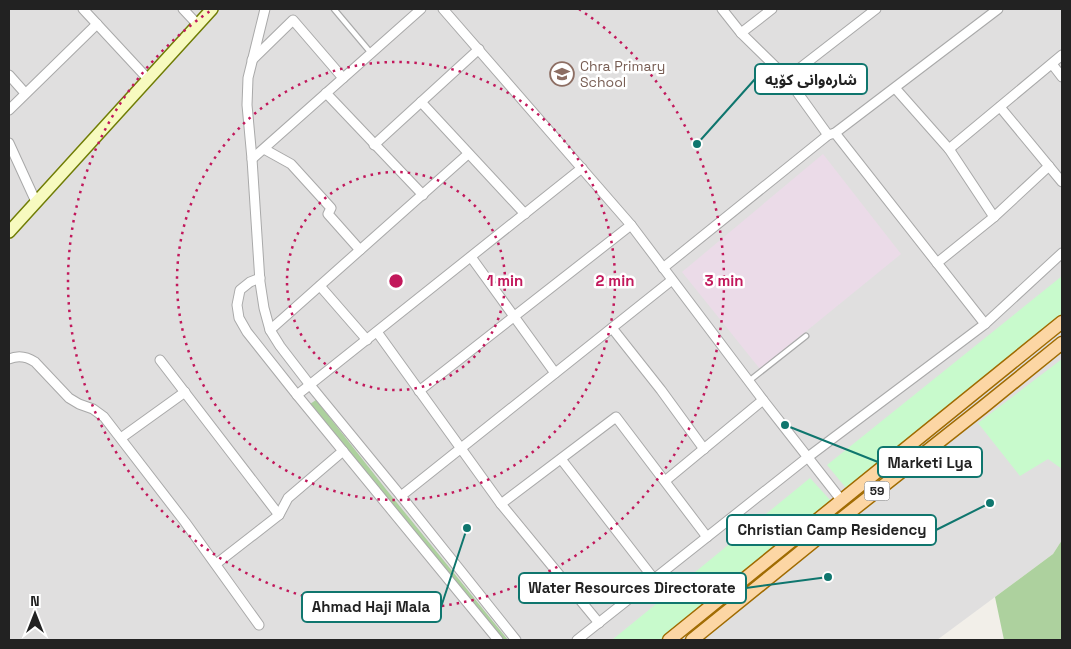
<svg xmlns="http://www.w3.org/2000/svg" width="1071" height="649" font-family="'Space Grotesk','Noto Sans Arabic',sans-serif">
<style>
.residential{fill:#e0dfdf}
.industrial{fill:#ebdbe8}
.forest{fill:#add19e}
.park{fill:#c8facc}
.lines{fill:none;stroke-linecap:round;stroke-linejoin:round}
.lane-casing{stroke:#a9a9a9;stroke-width:7}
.street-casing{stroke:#a9a9a9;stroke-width:11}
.secondary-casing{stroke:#707d05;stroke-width:14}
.primary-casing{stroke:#a06b00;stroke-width:15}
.lane{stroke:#fff;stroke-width:4.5}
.street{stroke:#fff;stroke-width:9}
.secondary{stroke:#f7fabf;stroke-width:11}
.primary{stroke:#fcd6a4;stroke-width:12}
.ring{fill:none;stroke:#c2185b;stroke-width:2.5;stroke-dasharray:2.5 5}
.labels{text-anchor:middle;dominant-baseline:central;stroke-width:5;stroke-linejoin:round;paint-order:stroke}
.shield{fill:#fff;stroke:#646464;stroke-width:1}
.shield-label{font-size:12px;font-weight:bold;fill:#222}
.education-label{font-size:14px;fill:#785e54;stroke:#fff;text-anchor:start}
.centre{fill:#c2185b;stroke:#fff;stroke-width:2.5}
.ring-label{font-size:15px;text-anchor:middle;font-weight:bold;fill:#c2185b;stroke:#fff;stroke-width:5;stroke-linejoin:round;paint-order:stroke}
.leader{fill:none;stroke:#0f766e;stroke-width:2}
.callout-dot{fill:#0f766e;stroke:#fff;stroke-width:2}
.callout{fill:#fff;stroke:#0f766e;stroke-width:2}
.callout-label{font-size:15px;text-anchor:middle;font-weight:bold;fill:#222}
</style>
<rect width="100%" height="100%" fill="#f2efe9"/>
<polygon class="residential" points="9,9 1062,9 1062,540 1053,554 937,640 9,640"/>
<polygon class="industrial" points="823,154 901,254 760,369 682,272"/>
<g class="forest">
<polygon points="316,400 385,488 508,640 501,640 310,404"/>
<polygon points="1062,540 1062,640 1004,640 995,597 1053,554"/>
</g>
<g class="park">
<polygon points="1062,276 1062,315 846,488 827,465"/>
<polygon points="1062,359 1062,469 1048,459 1020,476 978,423"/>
<polygon points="810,478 831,501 660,640 612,640"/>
</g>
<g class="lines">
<g class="lane-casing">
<g id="lane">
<polyline points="334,9 371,53"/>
<polyline points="749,381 806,336"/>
</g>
</g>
<g class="street-casing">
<g id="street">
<polyline points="83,9 148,79"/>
<polyline points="183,9 198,25"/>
<polyline points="265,9 248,78 247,105 252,159 260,282 264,308 270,330 280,346 310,385 401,496 516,640"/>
<polyline points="443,9 631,225 763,400 842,501"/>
<polyline points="722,9 741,33 787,78 828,135 835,133 985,324"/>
<polyline points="741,33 772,9"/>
<polyline points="252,60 293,20 343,78"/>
<polyline points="1052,64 1062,77"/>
<polyline points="9,75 25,93"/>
<polyline points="787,78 876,9"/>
<polyline points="895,88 949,149 994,217"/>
<polyline points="326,93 423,195"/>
<polyline points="421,102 525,214"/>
<polyline points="1000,107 1062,182"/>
<polyline points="9,110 97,24"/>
<polyline points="835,133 998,9"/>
<polyline points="9,143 36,202"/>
<polyline points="374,145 479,49"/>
<polyline points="264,149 291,164 331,208 328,214 360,250"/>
<polyline points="949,149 1062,55"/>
<polyline points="252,159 421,9"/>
<polyline points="471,257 555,373"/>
<polyline points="937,263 994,217 1049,166"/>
<polyline points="663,268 828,135"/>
<polyline points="260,278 250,282 240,290 237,305 239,318 247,332 297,395 498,640"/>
<polyline points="320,286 367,340"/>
<polyline points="612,328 661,390 704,449"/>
<polyline points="270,330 468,154"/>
<polyline points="377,332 501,504 599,623"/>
<path d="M9,359C18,355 26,356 35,362L69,398L79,404L93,409L104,417L185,522L259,625"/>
<polyline points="160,360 279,515"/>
<polyline points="419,391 631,225"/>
<polyline points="297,395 582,168"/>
<polyline points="121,438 185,392"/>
<polyline points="561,459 654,579"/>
<polyline points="665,481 763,400"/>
<polyline points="401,496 672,280"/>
<polyline points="501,504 616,417 707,537"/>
<polyline points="216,564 279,515 288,498 343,451"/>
<polyline points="577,640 808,457 985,324 1062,253"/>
</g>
</g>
<g class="secondary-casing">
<polyline id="secondary" points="9,232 212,9"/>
</g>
<g class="primary-casing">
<g id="primary">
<polyline points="669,640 1062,322"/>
<polyline points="692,640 840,520 983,407 1062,343"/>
</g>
</g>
<use href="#lane" class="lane"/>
<use href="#street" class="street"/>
<use href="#secondary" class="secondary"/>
<use href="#primary" class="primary"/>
</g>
<g class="ring">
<circle cx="396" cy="281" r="109"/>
<circle cx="396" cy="281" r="219"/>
<path d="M579 9A328 328 0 1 1 213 9"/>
</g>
<defs>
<g id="school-ring" transform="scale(1.25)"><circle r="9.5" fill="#fff" stroke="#8d6e63" stroke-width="1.5"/><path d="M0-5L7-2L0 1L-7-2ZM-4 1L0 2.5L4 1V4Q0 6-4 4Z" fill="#8d6e63"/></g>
</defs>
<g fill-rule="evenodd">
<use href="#school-ring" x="562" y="74"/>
</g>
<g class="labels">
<rect class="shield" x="864.5" y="481.5" width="25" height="19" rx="4"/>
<g class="shield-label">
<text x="877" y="491">59</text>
</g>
<g class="education-label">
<text x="580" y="66">Chra Primary<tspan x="580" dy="16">School</tspan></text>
</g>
</g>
<circle cx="396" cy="281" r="8" class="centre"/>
<g class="ring-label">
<text x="505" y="286">1 min</text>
<text x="615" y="286">2 min</text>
<text x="724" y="286">3 min</text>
</g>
<path class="leader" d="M697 144L755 79M785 425L878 462M990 503L936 530M828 577L746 588M467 528L441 607"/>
<g class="callout-dot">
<circle cx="697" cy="144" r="5"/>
<circle cx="785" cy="425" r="5"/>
<circle cx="990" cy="503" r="5"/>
<circle cx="828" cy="577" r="5"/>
<circle cx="467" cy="528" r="5"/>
</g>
<g class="callout">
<rect x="755" y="64" width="112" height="30" rx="5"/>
<rect x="878" y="447" width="104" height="30" rx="5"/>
<rect x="727" y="515" width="209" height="30" rx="5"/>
<rect x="519" y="573" width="227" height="30" rx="5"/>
<rect x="302" y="592" width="139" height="30" rx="5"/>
</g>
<g class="callout-label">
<text x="811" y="85">شارەوانی کۆیە</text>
<text x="930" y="468">Marketi Lya</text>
<text x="832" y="535">Christian Camp Residency</text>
<text x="632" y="593">Water Resources Directorate</text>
<text x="371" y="612">Ahmad Haji Mala</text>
</g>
<rect width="1071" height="649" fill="none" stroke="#222222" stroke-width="20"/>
<g transform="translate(35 614)" stroke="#ffffff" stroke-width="4" paint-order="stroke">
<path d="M0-4L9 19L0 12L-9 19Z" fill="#222222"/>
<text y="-8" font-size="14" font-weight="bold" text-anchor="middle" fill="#222222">N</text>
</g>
</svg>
